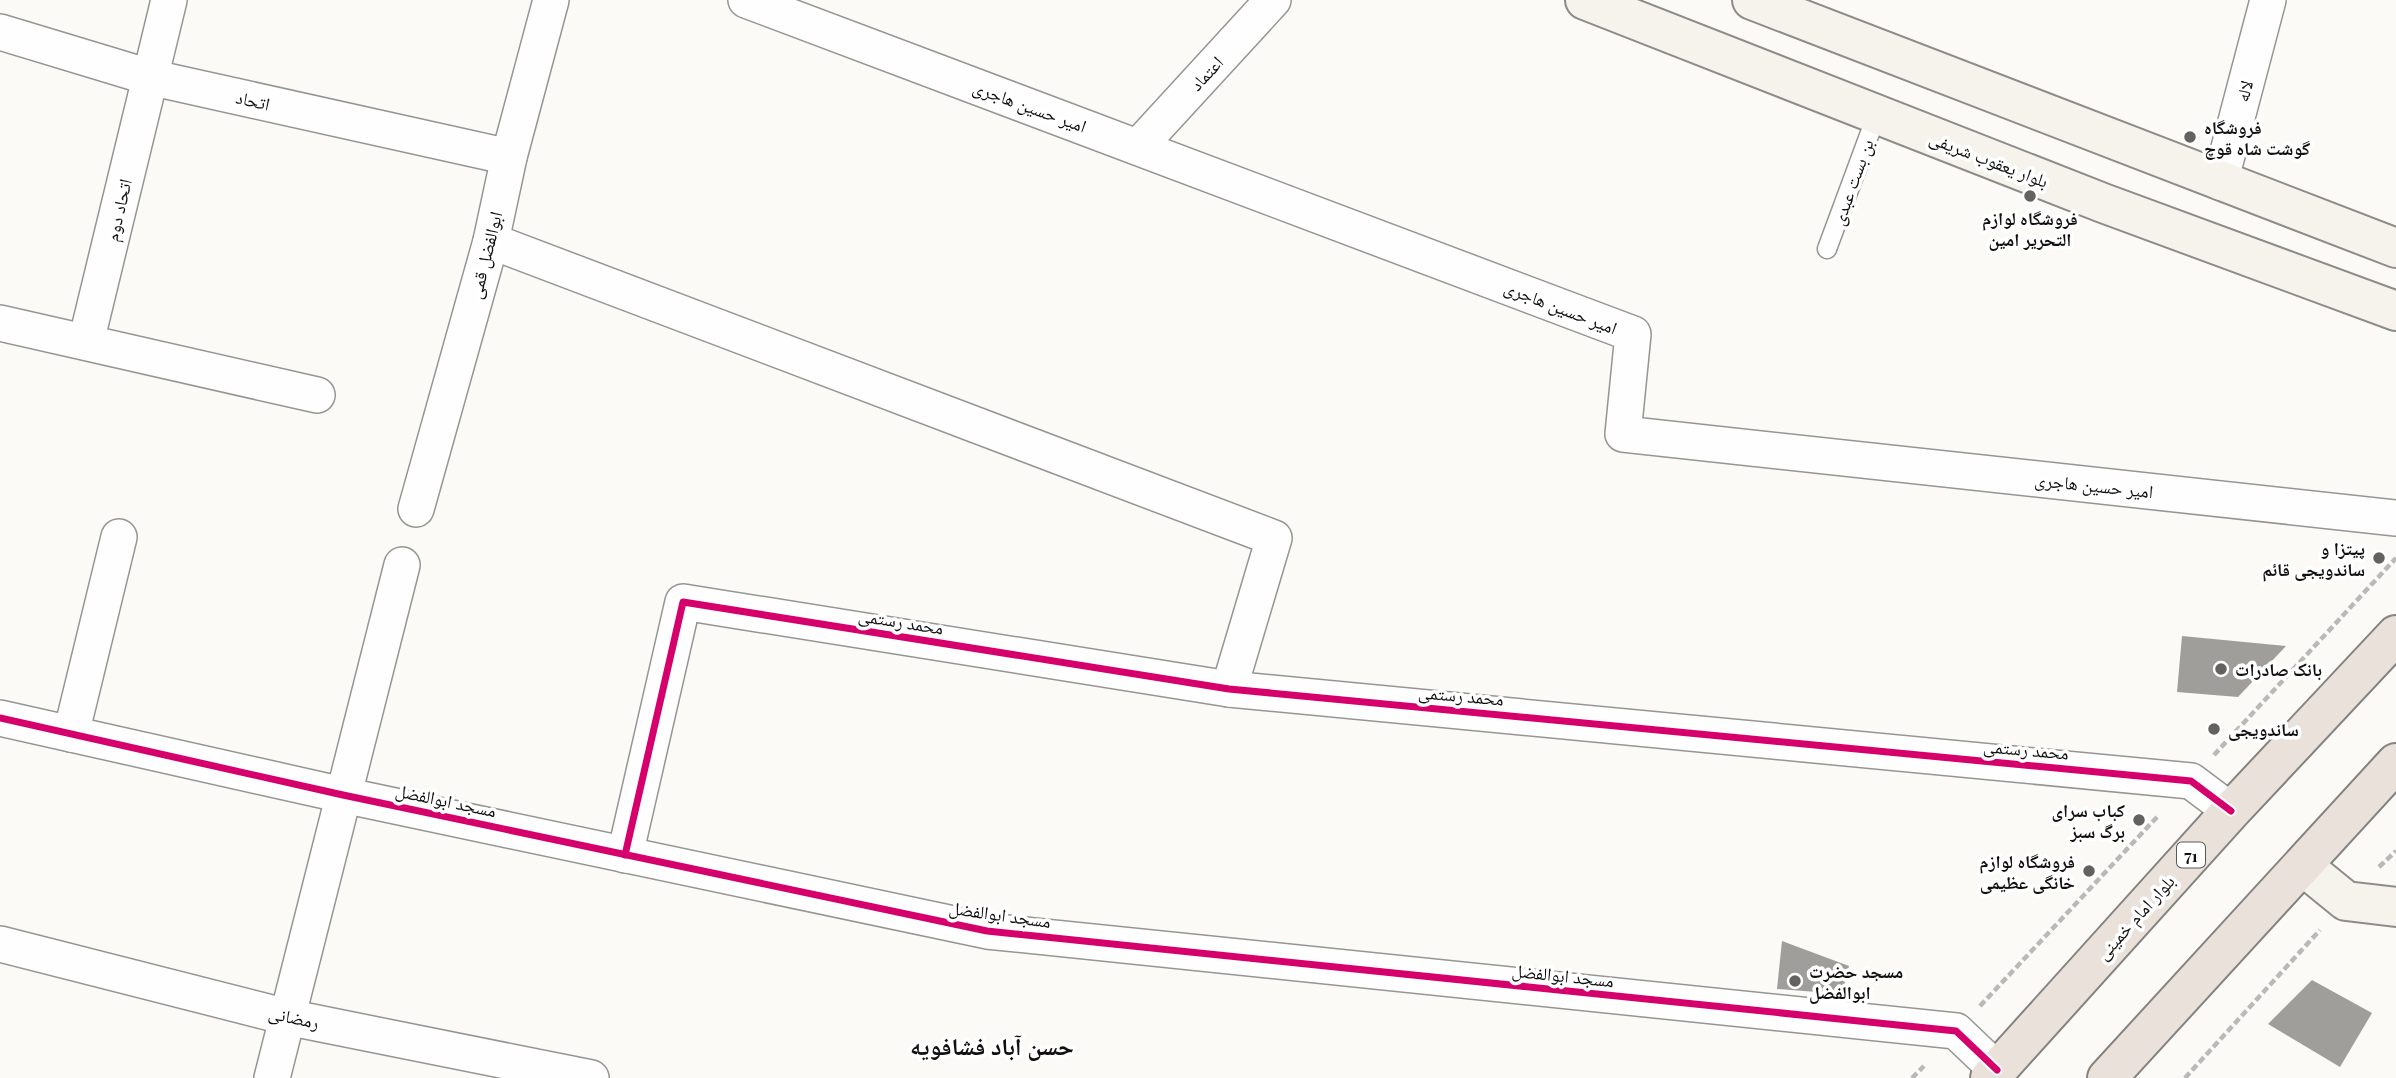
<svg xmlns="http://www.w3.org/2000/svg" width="2396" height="1078" font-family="'Playfair Display','Noto Naskh Arabic',serif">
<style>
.building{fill:#a09e9b}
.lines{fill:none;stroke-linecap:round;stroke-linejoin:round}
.service-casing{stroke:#969594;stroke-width:21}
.minor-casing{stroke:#969594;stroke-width:38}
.secondary-casing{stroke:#8d8c8a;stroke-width:42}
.trunk-casing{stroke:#848381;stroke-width:42}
.path{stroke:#b9b9b8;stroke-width:4.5;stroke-dasharray:7 3.5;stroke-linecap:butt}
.service{stroke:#fffefe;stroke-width:18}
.minor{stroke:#fffefe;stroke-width:35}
.secondary{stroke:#f5f3ec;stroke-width:38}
.trunk{stroke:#eae2da;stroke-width:38}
.cycleway-casing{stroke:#fff;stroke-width:11}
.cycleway{stroke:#d6006c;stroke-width:7}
.poi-dot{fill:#636260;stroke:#fff;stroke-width:2.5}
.labels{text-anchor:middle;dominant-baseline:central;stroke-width:7;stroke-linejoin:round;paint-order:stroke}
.shield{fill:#fff;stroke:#585858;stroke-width:2}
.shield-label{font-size:16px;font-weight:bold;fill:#101010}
.street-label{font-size:18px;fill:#101010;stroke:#fff}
.poi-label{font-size:18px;font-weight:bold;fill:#101010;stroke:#fff;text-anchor:start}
.district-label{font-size:24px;font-weight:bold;fill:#101010;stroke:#fff}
</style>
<rect width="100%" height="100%" fill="#fcfaf6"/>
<g class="building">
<polygon points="2182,636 2286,646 2238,697 2177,692"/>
<polygon points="1782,941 1849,966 1842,994 1777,989"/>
<polygon points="2312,980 2372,1013 2340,1067 2268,1024"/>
</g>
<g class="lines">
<g class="service-casing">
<polyline id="service" points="1827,249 1877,114"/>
</g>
<g class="minor-casing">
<g id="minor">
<polyline points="746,0 1633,334 1623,434 2396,518"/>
<polyline points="0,32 149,77 509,157"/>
<polyline points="1138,147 1273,0"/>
<polyline points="2220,182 2268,0"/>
<polyline points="491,241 1274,538 1229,689"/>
<polyline points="0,323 317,395"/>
<polyline points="86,342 169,0"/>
<polyline points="416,509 491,241 509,157 551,0"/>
<polyline points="0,718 343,795 987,931 1956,1031 1997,1070"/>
<polyline points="71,734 119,537"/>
<polyline points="625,855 683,602 1229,689 2191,781 2231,811"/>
<polyline points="0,944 287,1017 591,1078"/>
<polyline points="272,1078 402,565"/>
</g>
</g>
<g class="secondary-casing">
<g id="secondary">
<polyline points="1585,0 2103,203 2396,311"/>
<polyline points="1752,0 2396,248"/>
<polyline points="2303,866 2346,901 2396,907"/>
</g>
</g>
<g class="trunk-casing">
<g id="trunk">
<polyline points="1990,1078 2231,811 2396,635"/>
<polyline points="2107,1078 2396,763"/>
</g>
</g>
<g class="path">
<polyline points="2214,755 2396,558"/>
<polyline points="2379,867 2396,851"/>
<polyline points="1980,1006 2158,816"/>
<polyline points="1912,1078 1924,1066"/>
<polyline points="2185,1078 2320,930"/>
</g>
<use href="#service" class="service"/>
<use href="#minor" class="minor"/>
<use href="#secondary" class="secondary"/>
<use href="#trunk" class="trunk"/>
<g class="cycleway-casing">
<g id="cycleway">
<polyline points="0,718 343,795 987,931 1956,1031 1997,1070"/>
<polyline points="625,855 683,602 1229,689 2191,781 2231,811"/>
</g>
</g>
<use href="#cycleway" class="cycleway"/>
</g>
<g class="poi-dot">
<circle cx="2190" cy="137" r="7"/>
<circle cx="2030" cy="196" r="7"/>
<circle cx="2379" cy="558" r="7"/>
<circle cx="2221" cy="669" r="7"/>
<circle cx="2214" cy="729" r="7"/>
<circle cx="2139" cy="820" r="7"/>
<circle cx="2089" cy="871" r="7"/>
<circle cx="1795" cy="981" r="7"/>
</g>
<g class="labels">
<rect class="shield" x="2177" y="842.5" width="28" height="25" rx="5"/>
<g class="shield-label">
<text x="2191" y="855">71</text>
</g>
<g class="street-label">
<text transform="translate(1206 73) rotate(-47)">اعتماد</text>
<text transform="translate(2244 91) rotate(-75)">لاله</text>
<text transform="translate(253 100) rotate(13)">اتحاد</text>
<text transform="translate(1030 106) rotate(20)">امیر حسین هاجری</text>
<text transform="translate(1989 159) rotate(21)">بلوار یعقوب شریفی</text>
<text transform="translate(1852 182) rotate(-70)">بن بست عبدی</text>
<text transform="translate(118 210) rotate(-77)">اتحاد دوم</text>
<text transform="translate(485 255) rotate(-76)">ابوالفضل قمی</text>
<text transform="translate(1561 307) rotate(21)">امیر حسین هاجری</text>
<text transform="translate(2094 485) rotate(6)">امیر حسین هاجری</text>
<text transform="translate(901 621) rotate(9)">محمد رستمی</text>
<text transform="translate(1461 695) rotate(5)">محمد رستمی</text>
<text transform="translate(2026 749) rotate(5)">محمد رستمی</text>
<text transform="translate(446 800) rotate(12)">مسجد ابوالفضل</text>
<text transform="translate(1000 914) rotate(8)">مسجد ابوالفضل</text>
<text transform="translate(2135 917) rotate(-48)">بلوار امام خمینی</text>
<text transform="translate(1563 975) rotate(6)">مسجد ابوالفضل</text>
<text transform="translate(294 1017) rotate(12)">رمضانی</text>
</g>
<g class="poi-label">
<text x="2204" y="127">فروشگاه<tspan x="2204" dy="21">گوشت شاه قوچ</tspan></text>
<text x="2030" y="218" text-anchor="middle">فروشگاه لوازم<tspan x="2030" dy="21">التحریر امین</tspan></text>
<text x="2365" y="548" text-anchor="end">پیتزا و<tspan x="2365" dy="21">ساندویجی قائم</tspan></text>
<text x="2235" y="669">بانک صادرات</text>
<text x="2228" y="729">ساندویجی</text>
<text x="2125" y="810" text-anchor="end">کباب سرای<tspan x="2125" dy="21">برگ سبز</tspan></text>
<text x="2075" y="861" text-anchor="end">فروشگاه لوازم<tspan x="2075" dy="21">خانگی عظیمی</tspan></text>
<text x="1809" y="971">مسجد حضرت<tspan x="1809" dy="21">ابوالفضل</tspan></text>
</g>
<g class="district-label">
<text x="992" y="1045">حسن آباد فشافویه</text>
</g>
</g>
</svg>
